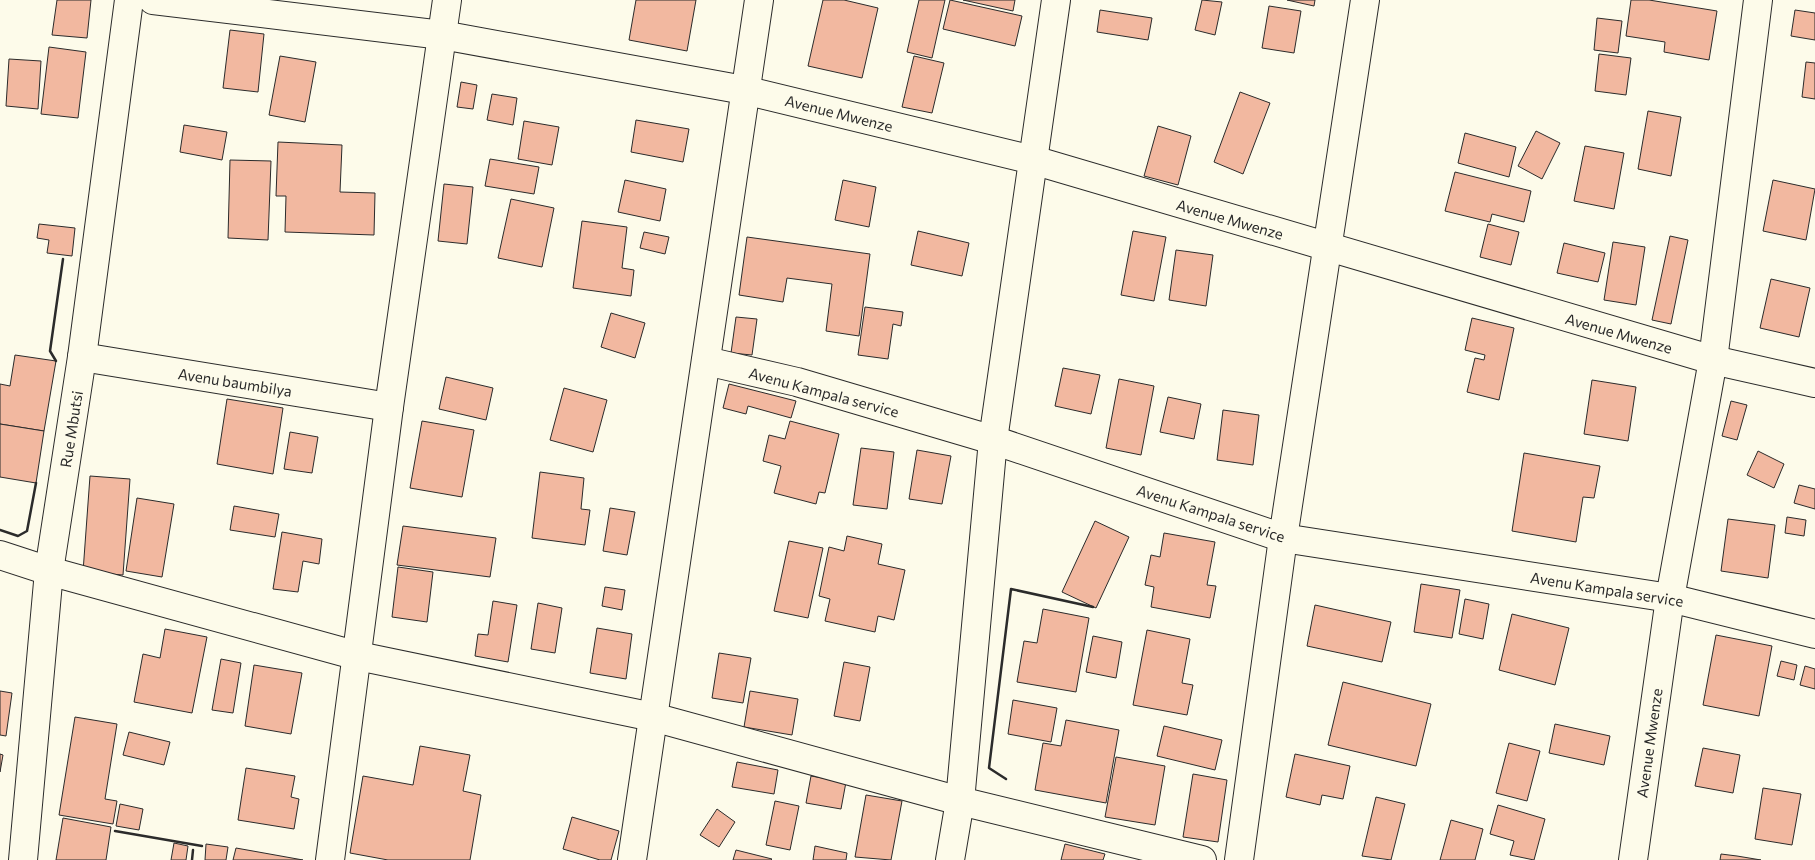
<svg xmlns="http://www.w3.org/2000/svg" width="1815" height="860" font-family="Commissioner,sans-serif">
<style>
.building{fill:#f2b8a0;stroke:#2b2b2b}
.lines{fill:none;stroke-linecap:round;stroke-linejoin:round}
.minor-casing{stroke:#2b2b2b;stroke-width:30}
.minor{stroke:#fdfbea;stroke-width:28}
.wall{stroke:#2b2b2b;stroke-width:2.5}
.labels{text-anchor:middle;dominant-baseline:central;stroke-width:4;stroke-linejoin:round;paint-order:stroke}
.street-label{font-size:15px;fill:#2b2b2b;stroke:#fdfbea}
</style>
<rect width="100%" height="100%" fill="#fdfbea"/>
<g class="building">
<polygon points="57,0 91,0 87,38 52,35"/>
<polygon points="636,0 696,0 687,51 629,40"/>
<polygon points="823,0 844,0 878,8 862,78 808,66"/>
<polygon points="919,0 945,0 932,58 907,52"/>
<polygon points="950,0 1022,16 1015,46 943,29"/>
<polygon points="963,0 1015,0 1013,11"/>
<polygon points="1202,0 1222,2 1215,35 1195,30"/>
<polygon points="1287,0 1315,0 1314,6"/>
<polygon points="1631,0 1649,0 1717,11 1709,60 1664,52 1665,42 1626,36"/>
<polygon points="1269,6 1301,11 1294,53 1262,48"/>
<polygon points="1100,10 1152,18 1148,40 1097,32"/>
<polygon points="1795,10 1815,13 1815,40 1791,36"/>
<polygon points="1597,18 1622,21 1618,53 1594,50"/>
<polygon points="230,30 264,34 258,92 223,88"/>
<polygon points="49,47 86,52 78,118 41,114"/>
<polygon points="1599,54 1631,58 1626,95 1595,91"/>
<polygon points="280,56 316,62 305,122 269,115"/>
<polygon points="914,56 944,63 932,113 902,107"/>
<polygon points="9,59 41,61 38,109 6,106"/>
<polygon points="1806,62 1815,63 1815,99 1802,97"/>
<polygon points="461,82 477,85 473,109 457,107"/>
<polygon points="1240,92 1270,103 1243,174 1214,162"/>
<polygon points="492,94 517,98 513,125 487,120"/>
<polygon points="1648,111 1681,117 1671,176 1638,169"/>
<polygon points="636,120 689,129 683,162 631,152"/>
<polygon points="524,121 559,127 552,165 518,159"/>
<polygon points="184,125 227,132 222,160 180,152"/>
<polygon points="1158,126 1191,136 1178,185 1144,176"/>
<polygon points="1536,131 1560,143 1542,179 1518,166"/>
<polygon points="1465,133 1516,147 1509,177 1458,163"/>
<polygon points="278,142 342,145 340,192 375,193 374,235 285,232 286,196 276,196"/>
<polygon points="1585,146 1624,153 1614,209 1574,201"/>
<polygon points="490,159 539,167 534,194 485,186"/>
<polygon points="230,160 271,161 268,240 228,238"/>
<polygon points="1455,172 1531,191 1524,222 1492,214 1490,222 1445,211"/>
<polygon points="625,180 666,189 660,221 618,212"/>
<polygon points="843,180 876,187 869,227 835,220"/>
<polygon points="1773,180 1815,189 1806,240 1763,231"/>
<polygon points="444,184 473,187 467,244 438,241"/>
<polygon points="511,199 554,208 542,267 498,258"/>
<polygon points="582,221 627,227 622,268 634,270 631,296 573,288"/>
<polygon points="39,224 75,228 72,256 47,253 49,240 37,238"/>
<polygon points="1488,224 1519,232 1511,265 1480,257"/>
<polygon points="918,231 969,243 962,276 911,265"/>
<polygon points="1133,231 1166,237 1154,301 1121,295"/>
<polygon points="644,232 669,237 665,254 640,248"/>
<polygon points="1670,236 1688,240 1671,324 1652,320"/>
<polygon points="747,237 870,254 859,336 826,331 832,284 787,278 783,302 739,295"/>
<polygon points="1613,242 1645,247 1636,305 1604,300"/>
<polygon points="1564,243 1605,253 1598,282 1557,273"/>
<polygon points="1176,250 1213,255 1206,306 1169,300"/>
<polygon points="1771,279 1810,288 1799,337 1760,328"/>
<polygon points="865,307 903,312 901,326 893,324 888,359 858,355"/>
<polygon points="611,313 645,323 635,358 601,347"/>
<polygon points="736,317 757,319 752,355 731,353"/>
<polygon points="1472,318 1514,328 1499,400 1467,392 1475,358 1484,360 1485,355 1465,350"/>
<polygon points="15,355 56,361 44,431 0,424 0,384 10,386"/>
<polygon points="1063,368 1100,375 1091,414 1055,406"/>
<polygon points="446,377 493,388 486,420 439,409"/>
<polygon points="1119,379 1154,386 1141,455 1106,448"/>
<polygon points="1592,380 1636,387 1628,441 1584,434"/>
<polygon points="729,384 796,401 791,418 748,406 746,414 723,408"/>
<polygon points="564,388 607,400 593,452 550,440"/>
<polygon points="1168,397 1201,404 1194,439 1160,432"/>
<polygon points="227,399 283,408 273,474 217,464"/>
<polygon points="1731,401 1747,405 1737,440 1722,436"/>
<polygon points="1223,410 1259,415 1253,465 1217,460"/>
<polygon points="422,421 474,430 462,497 410,488"/>
<polygon points="790,421 839,434 825,493 819,492 816,504 774,493 781,466 763,461 769,435 785,439"/>
<polygon points="0,424 44,431 36,483 0,477"/>
<polygon points="290,432 318,437 312,473 284,469"/>
<polygon points="861,448 894,452 887,509 853,505"/>
<polygon points="917,450 951,456 942,504 909,499"/>
<polygon points="1758,451 1784,464 1774,488 1747,475"/>
<polygon points="1524,453 1600,466 1594,498 1583,497 1576,542 1512,531"/>
<polygon points="540,472 584,478 581,509 590,510 585,545 532,538"/>
<polygon points="90,476 130,479 123,575 83,572"/>
<polygon points="1799,485 1815,489 1815,509 1794,503"/>
<polygon points="137,498 174,504 162,577 126,571"/>
<polygon points="234,506 279,514 275,537 230,530"/>
<polygon points="610,508 635,512 627,555 603,551"/>
<polygon points="1787,517 1806,520 1804,536 1785,533"/>
<polygon points="1728,519 1775,525 1768,578 1721,571"/>
<polygon points="1095,521 1129,537 1096,608 1062,592"/>
<polygon points="403,526 496,538 490,577 397,565"/>
<polygon points="282,532 322,539 319,564 303,561 298,592 273,589"/>
<polygon points="1164,533 1215,542 1207,585 1216,586 1210,618 1151,607 1154,587 1145,585 1151,555 1160,557"/>
<polygon points="847,536 882,544 878,564 905,570 894,620 878,616 875,632 825,621 830,599 819,596 829,547 844,551"/>
<polygon points="789,541 823,548 808,618 774,611"/>
<polygon points="398,567 433,572 427,622 392,617"/>
<polygon points="1421,584 1460,590 1452,638 1414,632"/>
<polygon points="605,587 625,590 622,610 602,606"/>
<polygon points="1465,599 1489,604 1483,639 1459,634"/>
<polygon points="493,601 517,605 508,662 475,656 478,634 488,635"/>
<polygon points="538,603 562,608 555,653 531,649"/>
<polygon points="1315,605 1391,622 1382,662 1307,646"/>
<polygon points="1043,609 1089,618 1076,692 1017,682 1024,641 1037,643"/>
<polygon points="1512,614 1569,628 1555,685 1499,670"/>
<polygon points="597,628 632,634 626,679 590,673"/>
<polygon points="165,629 207,637 192,713 134,702 143,654 160,658"/>
<polygon points="1147,630 1190,639 1182,683 1193,685 1187,715 1133,705"/>
<polygon points="1716,635 1772,646 1759,716 1703,705"/>
<polygon points="1093,636 1122,642 1116,678 1086,672"/>
<polygon points="719,653 751,658 743,703 712,698"/>
<polygon points="221,659 241,663 233,713 212,710"/>
<polygon points="1781,661 1797,665 1794,680 1777,676"/>
<polygon points="844,662 870,667 860,721 834,716"/>
<polygon points="254,665 302,673 291,734 245,726"/>
<polygon points="1805,666 1815,669 1815,689 1800,685"/>
<polygon points="1343,682 1431,704 1416,766 1328,745"/>
<polygon points="0,691 12,693 6,736 0,735"/>
<polygon points="750,691 798,699 792,735 744,727"/>
<polygon points="1013,700 1057,708 1051,742 1008,734"/>
<polygon points="75,717 117,724 105,799 117,801 113,824 59,815"/>
<polygon points="1066,720 1119,730 1106,803 1035,790 1043,743 1061,746"/>
<polygon points="1555,724 1610,736 1604,765 1549,753"/>
<polygon points="1164,726 1222,740 1215,770 1157,756"/>
<polygon points="129,732 170,742 164,765 123,755"/>
<polygon points="1509,743 1540,751 1527,801 1496,793"/>
<polygon points="420,746 470,755 463,791 481,795 470,860 388,860 350,853 363,776 413,785"/>
<polygon points="1703,748 1740,755 1733,793 1695,786"/>
<polygon points="0,754 3,755 0,772"/>
<polygon points="1295,754 1350,766 1343,799 1322,795 1320,805 1286,797"/>
<polygon points="1116,757 1165,766 1155,825 1105,817"/>
<polygon points="737,762 778,770 774,794 732,787"/>
<polygon points="246,768 295,776 291,797 299,799 294,829 238,820"/>
<polygon points="1193,774 1227,780 1218,842 1183,837"/>
<polygon points="811,776 846,782 841,809 806,803"/>
<polygon points="1763,788 1801,794 1792,845 1755,839"/>
<polygon points="866,795 902,801 891,860 855,857"/>
<polygon points="1376,797 1405,804 1391,860 1362,856"/>
<polygon points="775,801 799,806 790,850 766,845"/>
<polygon points="120,804 143,809 139,830 116,826"/>
<polygon points="1498,805 1545,819 1534,860 1510,855 1514,841 1490,834"/>
<polygon points="717,809 735,822 719,847 700,835"/>
<polygon points="572,817 619,831 611,860 600,860 563,849"/>
<polygon points="63,818 111,827 106,860 56,860"/>
<polygon points="1451,820 1483,829 1475,860 1440,860"/>
<polygon points="174,843 188,846 186,860 171,860"/>
<polygon points="206,844 228,847 226,860 205,860"/>
<polygon points="1065,844 1105,854 1103,860 1061,860"/>
<polygon points="815,846 847,853 846,860 813,860"/>
<polygon points="236,848 303,860 233,860"/>
<polygon points="736,850 772,859 771,860 733,860"/>
<polygon points="1721,854 1737,856 1761,860 1720,860"/>
</g>
<g class="lines">
<g class="minor-casing">
<g id="minor">
<polyline points="153,0 442,35 744,90 1033,160 1713,360 1815,383"/>
<polyline points="82,357 389,407"/>
<polyline points="706,361 797,382 993,440 1283,538 1670,598 1815,634"/>
<polyline points="0,555 49,571 358,656 653,717 960,801 1202,860"/>
<polyline points="23,860 49,571 82,357 129,0"/>
<polyline points="330,860 389,407 447,0"/>
<polyline points="632,860 759,0"/>
<polyline points="950,860 960,801 993,440 1056,0"/>
<polyline points="1239,860 1283,538 1365,0"/>
<polyline points="1633,860 1670,598 1713,360 1758,0"/>
</g>
</g>
<use href="#minor" class="minor"/>
<g class="wall">
<polyline points="56,361 50,351 63,259"/>
<polyline points="0,530 18,536 27,531 36,483"/>
<polyline points="1006,779 989,768 1011,589 1093,607"/>
<polyline points="115,831 202,846"/>
<polyline points="192,860 193,850"/>
</g>
</g>
<g class="labels">
<g class="street-label">
<text transform="translate(839 113) rotate(14)">Avenue Mwenze</text>
<text transform="translate(1230 219) rotate(16)">Avenue Mwenze</text>
<text transform="translate(1619 333) rotate(16)">Avenue Mwenze</text>
<text transform="translate(235 382) rotate(9)">Avenu baumbilya</text>
<text transform="translate(824 392) rotate(15)">Avenu Kampala service</text>
<text transform="translate(71 429) rotate(-81)">Rue Mbutsi</text>
<text transform="translate(1211 513) rotate(18)">Avenu Kampala service</text>
<text transform="translate(1607 589) rotate(9)">Avenu Kampala service</text>
<text transform="translate(1649 743) rotate(-82)">Avenue Mwenze</text>
</g>
</g>
</svg>
